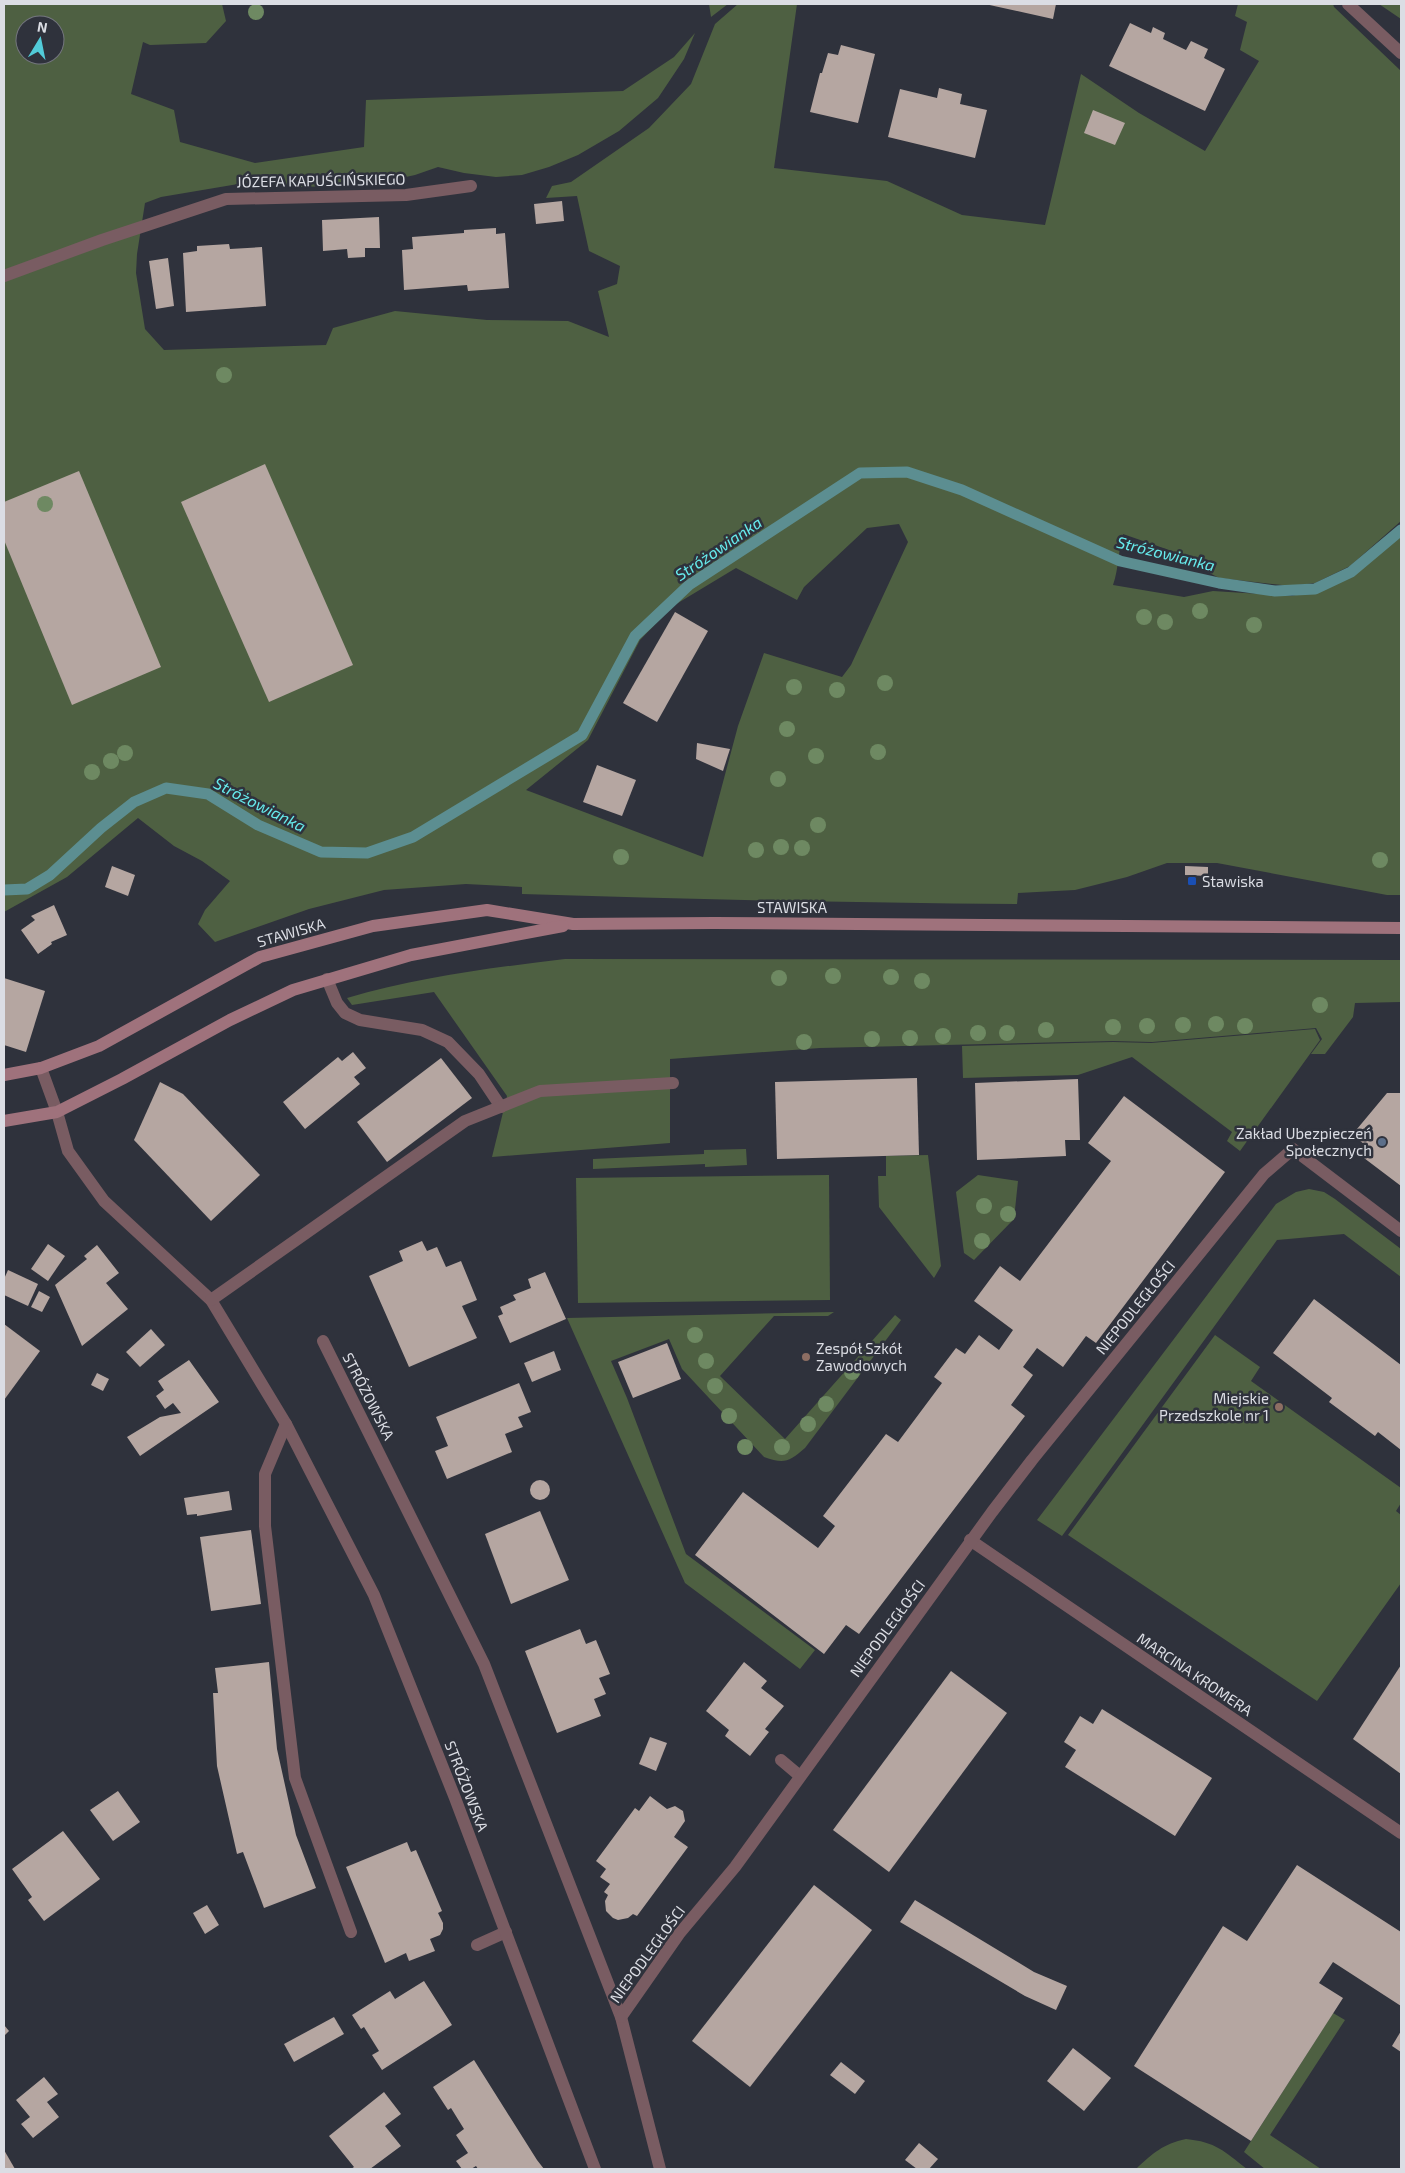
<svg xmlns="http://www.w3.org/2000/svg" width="1405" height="2173" font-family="'Exo 2',sans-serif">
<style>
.green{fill:#4e6042;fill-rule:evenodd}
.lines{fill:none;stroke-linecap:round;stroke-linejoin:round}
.stream{stroke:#5c8e91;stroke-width:11}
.building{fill:#b5a6a1}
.lane{stroke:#795c62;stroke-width:12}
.street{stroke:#795c62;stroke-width:12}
.secondary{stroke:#9f727c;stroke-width:12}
.tree{fill:#6e8962}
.transit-dot{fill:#1a4fb4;stroke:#2f323c;stroke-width:2}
.service-dot{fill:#5c6f8a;stroke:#2f323c;stroke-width:2}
.education-dot{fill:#8d6e63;stroke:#2f323c;stroke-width:2}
.labels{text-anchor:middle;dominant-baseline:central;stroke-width:5;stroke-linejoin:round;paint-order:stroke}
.street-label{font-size:15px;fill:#dbdde4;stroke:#2f323c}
.poi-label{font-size:15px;fill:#dbdde4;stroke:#2f323c;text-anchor:start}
.water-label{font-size:16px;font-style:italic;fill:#67ecee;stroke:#2f323c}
</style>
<rect width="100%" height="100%" fill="#2f323c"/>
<g class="green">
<path d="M4,4H222L226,21L206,43L150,45L143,42L131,94L174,110L180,142L255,163L364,147L366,100L623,91L674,57L695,33L684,59L658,98L619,131L578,155L549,167L522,175L496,177L464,173L438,167L415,175L369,185L300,187L250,182L161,197L145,203L137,254L136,273L145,329L164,350L326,345L333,328L395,311L487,320L568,321L609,337L598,291L617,284L620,266L589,251L577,196L546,198L552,186L571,182L649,128L691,84L715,24L738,4H797L774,168L887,181L962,215L1045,225L1081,74L1139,113L1205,151L1259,61L1240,50L1247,22L1235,16L1238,4H1333L1334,7L1401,71V521L1350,566L1315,583L1291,586L1219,578L1193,564L1192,558L1123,534C1118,551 1119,568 1113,585L1184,597L1213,591L1292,596L1331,586L1353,574L1401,535V895H1387L1217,863H1167L1127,877L1075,890L1018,893L1017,904C851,903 687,899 522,894V887L466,884L384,890L309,909L215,942L198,924L205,910L230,881L202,861L174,846L138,818L67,877L4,912ZM25,25H55V55H25ZM899,524L908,542L851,665L842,677L764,653L738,726L703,857L526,790L588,740L640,640L673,606L736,568L797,600L804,587L867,528Z"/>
<polygon points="709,4 728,4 711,17"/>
<polygon points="1379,4 1401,4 1401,19"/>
<path d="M565,959L1401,960V1002L1355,1003L1353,1017L1325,1054H1311L1322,1039L1316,1028L1152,1042L1113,1041L820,1048L670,1059V1143L492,1157L507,1096L434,992L352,1005L347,998C419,977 490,968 565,959Z"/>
<polygon points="1315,1029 1320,1040 1240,1151 1227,1141 1232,1132 1132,1057 1078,1075 963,1078 962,1046 1113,1042 1151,1043"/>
<polygon points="746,1149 747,1165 705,1167 705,1164 593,1169 593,1159 704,1154 704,1150"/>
<polygon points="928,1155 941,1266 934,1278 879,1207 878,1176 886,1176 886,1156"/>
<polygon points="829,1175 830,1300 578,1303 576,1178"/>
<polygon points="978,1175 1018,1181 1014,1219 974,1260 964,1253 956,1192"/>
<polygon points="1309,1189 1324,1192 1335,1199 1401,1249 1401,1277 1344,1234 1277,1240 1062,1536 1037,1520 1276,1204 1296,1192"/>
<path d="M834,1312L828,1316H774L720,1376L785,1439L895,1315L901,1320L805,1448C789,1462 784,1464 764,1457L682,1369L669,1339L611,1361L627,1398L686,1554L815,1650L800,1669L685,1583L567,1318Z"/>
<polygon points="1215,1335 1260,1367 1251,1381 1401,1488 1401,1503 1396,1511 1401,1515 1401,1583 1317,1701 1068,1535"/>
<polygon points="1333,2013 1345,2020 1270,2135 1321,2169 1265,2169 1244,2152"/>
<path d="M1186,2139C1216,2142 1224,2151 1247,2169H1136C1153,2153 1163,2144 1186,2139Z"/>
</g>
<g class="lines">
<polyline class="stream" points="4,890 27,889 50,875 101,828 134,802 166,788 208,794 258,825 321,852 367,853 413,837 582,735 635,636 689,585 860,473 907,472 962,490 1120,561 1219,583 1275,591 1315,589 1351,572 1401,530"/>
</g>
<g class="building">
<polygon points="985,4 1056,4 1053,19"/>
<polygon points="1130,23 1151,33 1153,27 1165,33 1163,39 1186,50 1191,41 1208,49 1204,58 1225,69 1205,111 1109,66"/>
<polygon points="841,45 875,54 858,123 810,112 820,73 822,73 828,53 838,55"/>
<polygon points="939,88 962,94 960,104 987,110 975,158 888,137 900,89 937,98"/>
<polygon points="1093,110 1125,123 1115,145 1084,133"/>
<polygon points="562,201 564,221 536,224 534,204"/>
<polygon points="379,217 380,248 365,248 365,257 348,258 347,249 323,251 322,220"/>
<polygon points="496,228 496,234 505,233 509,288 468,291 467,285 404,290 402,250 413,249 412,237 464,233 464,230"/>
<polygon points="229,244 230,249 262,247 266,306 186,312 183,253 197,251 197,246"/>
<polygon points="168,258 174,306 156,309 149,261"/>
<polygon points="265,464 353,665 269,702 181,502"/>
<polygon points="79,471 161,667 72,705 4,540 4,502"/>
<polygon points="675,612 708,631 657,722 623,703"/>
<polygon points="697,743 730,749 723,771 696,759"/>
<polygon points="597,765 636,780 622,816 583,802"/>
<polygon points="112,866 135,875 128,896 105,887"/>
<polygon points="1185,866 1208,867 1208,876 1185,875"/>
<polygon points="54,905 67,935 51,942 52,944 38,954 21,930 35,920 31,916"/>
<polygon points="4,978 45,991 26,1052 4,1045"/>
<polygon points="353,1052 366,1068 354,1077 360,1084 305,1129 283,1102 338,1057 342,1061"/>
<polygon points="441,1058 472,1098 387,1162 357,1122"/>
<polygon points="917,1078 919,1155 777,1159 775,1082"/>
<polygon points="1078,1079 1080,1140 1065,1140 1066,1156 977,1160 975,1083"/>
<polygon points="160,1082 183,1094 260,1175 211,1221 134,1140"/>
<polygon points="1387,1093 1401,1093 1401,1186 1364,1158 1371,1149 1352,1135"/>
<polygon points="1124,1096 1225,1172 1096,1343 1086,1336 1063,1367 1037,1348 1023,1367 1033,1375 1011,1405 1025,1416 859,1634 846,1625 824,1654 695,1555 743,1492 818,1548 835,1526 823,1516 886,1434 898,1442 942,1383 934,1377 956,1348 965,1354 979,1335 999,1350 1013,1330 974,1301 1000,1266 1020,1281 1111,1161 1088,1143"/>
<polygon points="422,1241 427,1251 437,1247 446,1267 461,1261 477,1300 462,1306 477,1338 409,1367 369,1276 403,1261 399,1251"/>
<polygon points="48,1244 65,1256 48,1281 31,1269"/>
<polygon points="97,1245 119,1273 106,1283 128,1309 82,1346 55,1285 87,1259 84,1256"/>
<polygon points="8,1270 38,1284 28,1306 4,1295 4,1279"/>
<polygon points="545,1272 566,1319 510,1343 498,1316 503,1314 500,1307 516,1300 513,1295 531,1288 528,1279"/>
<polygon points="39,1291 50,1297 42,1312 31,1307"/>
<polygon points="1314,1299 1401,1365 1401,1450 1378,1432 1375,1436 1329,1402 1332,1398 1273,1353"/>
<polygon points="4,1324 40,1351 4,1400"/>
<polygon points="151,1329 165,1345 140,1367 126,1352"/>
<polygon points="667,1343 681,1379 633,1398 618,1362"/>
<polygon points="554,1351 561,1370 532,1382 524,1363"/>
<polygon points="189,1360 219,1402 140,1456 127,1437 160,1417 181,1413 173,1403 165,1409 156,1396 164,1390 158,1381"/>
<polygon points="97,1373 109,1379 103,1391 91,1385"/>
<polygon points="519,1383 531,1412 518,1417 523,1427 505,1434 512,1452 447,1479 435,1451 448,1446 436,1417"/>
<circle cx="540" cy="1490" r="10"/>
<polygon points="229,1491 232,1510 197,1516 197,1514 187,1515 184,1498"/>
<polygon points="540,1511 569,1580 511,1604 485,1534"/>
<polygon points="251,1530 261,1604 211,1611 200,1537"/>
<polygon points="580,1629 586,1644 596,1640 610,1674 599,1678 606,1694 594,1699 601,1716 557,1733 525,1651"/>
<polygon points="269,1662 277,1749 296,1835 316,1888 264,1908 243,1852 237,1854 217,1766 213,1693 218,1693 215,1668"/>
<polygon points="744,1662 767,1681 761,1688 784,1706 765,1729 769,1732 750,1756 725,1736 729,1730 706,1711"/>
<polygon points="1401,1665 1401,1774 1353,1739"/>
<polygon points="951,1671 1007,1713 889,1872 833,1830"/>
<polygon points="1102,1709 1212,1778 1175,1836 1065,1767 1076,1750 1064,1742 1080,1716 1093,1724"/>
<polygon points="650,1737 667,1743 656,1771 639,1764"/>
<polygon points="118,1791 140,1822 113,1841 90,1810"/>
<polygon points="650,1796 667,1809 675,1806 683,1811 685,1821 674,1837 688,1847 637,1916 633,1914 628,1918 618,1920 613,1918 606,1911 605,1901 608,1895 604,1892 610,1884 600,1877 606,1869 596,1861 635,1808 639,1811"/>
<polygon points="63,1831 100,1879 44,1921 28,1900 32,1897 12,1869"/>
<polygon points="407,1842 411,1852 416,1850 442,1911 438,1913 443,1923 443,1929 440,1935 430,1939 435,1951 409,1961 406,1953 385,1963 346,1867"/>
<polygon points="1297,1865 1401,1932 1401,2006 1333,1962 1319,1983 1343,1998 1251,2141 1134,2066 1223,1926 1247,1941"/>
<polygon points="814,1885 872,1930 750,2087 692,2041"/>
<polygon points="915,1900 1034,1972 1067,1986 1056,2010 1025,1996 900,1922"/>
<polygon points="207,1905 219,1925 205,1934 193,1913"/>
<polygon points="424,1981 452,2025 382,2070 372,2055 379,2051 364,2027 361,2029 352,2015 390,1991 395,1999"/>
<polygon points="334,2017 344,2034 294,2062 284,2044"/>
<polygon points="4,2025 9,2031 4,2036"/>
<polygon points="1401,2031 1401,2052 1392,2046"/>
<polygon points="1073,2048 1111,2078 1084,2111 1047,2081"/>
<polygon points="474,2060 537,2160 544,2169 478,2169 476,2166 471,2169 462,2169 456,2161 468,2153 456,2135 464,2129 451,2108 448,2110 433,2087"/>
<polygon points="841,2062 865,2081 855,2094 830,2075"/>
<polygon points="44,2077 58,2094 47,2102 59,2117 33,2138 21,2124 30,2117 16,2100"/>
<polygon points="384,2092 401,2114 385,2126 401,2146 370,2169 351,2169 354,2167 329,2136"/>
<polygon points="919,2143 938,2159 929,2169 917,2169 905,2160"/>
<polygon points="4,2150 15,2169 4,2169"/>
</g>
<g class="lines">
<g class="lane">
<polyline points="327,979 337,1003 345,1013 360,1020 422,1030 448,1042 479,1074 501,1107"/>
<polyline points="781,1760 800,1776"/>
<polyline points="477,1945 506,1932"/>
</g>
<g class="street">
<polyline points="1348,4 1401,53"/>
<polyline points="4,276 102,240 226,199 406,195 471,186"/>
<polyline points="41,1068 57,1112 68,1151 104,1201 211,1300 286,1424 374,1595 455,1798 595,2169"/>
<polyline points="211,1300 465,1121 540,1091 673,1083"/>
<polyline points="323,1341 484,1664 621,2017 660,2169"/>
<polyline points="286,1424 265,1474 265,1526 295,1778 351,1932"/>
<polyline points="970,1540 1401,1833"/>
<polyline points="621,2017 679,1934 735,1867 992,1512 1032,1460 1264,1174 1293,1149 1401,1231"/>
</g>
<g class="secondary">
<polyline points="4,1075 41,1068 99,1046 260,957 373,926 487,910 573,924 714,923 1401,928"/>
<polyline points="4,1121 57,1112 122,1079 230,1020 293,990 411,955 563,926"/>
</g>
</g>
<g class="tree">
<circle cx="256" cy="12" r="8"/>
<circle cx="224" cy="375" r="8"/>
<circle cx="45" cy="504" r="8"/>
<circle cx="1200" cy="611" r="8"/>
<circle cx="1144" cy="617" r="8"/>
<circle cx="1165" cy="622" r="8"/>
<circle cx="1254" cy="625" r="8"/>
<circle cx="885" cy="683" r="8"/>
<circle cx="794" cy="687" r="8"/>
<circle cx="837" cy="690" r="8"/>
<circle cx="787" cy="729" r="8"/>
<circle cx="878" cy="752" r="8"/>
<circle cx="125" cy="753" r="8"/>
<circle cx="816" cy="756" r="8"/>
<circle cx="111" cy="761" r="8"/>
<circle cx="92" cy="772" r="8"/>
<circle cx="778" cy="779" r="8"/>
<circle cx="818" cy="825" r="8"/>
<circle cx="781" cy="847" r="8"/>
<circle cx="802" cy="848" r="8"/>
<circle cx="756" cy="850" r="8"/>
<circle cx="621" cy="857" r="8"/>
<circle cx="1380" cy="860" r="8"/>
<circle cx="833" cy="976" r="8"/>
<circle cx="891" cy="977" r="8"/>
<circle cx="779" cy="978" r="8"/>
<circle cx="922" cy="981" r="8"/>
<circle cx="1320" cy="1005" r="8"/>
<circle cx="1216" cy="1024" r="8"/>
<circle cx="1183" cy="1025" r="8"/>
<circle cx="1147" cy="1026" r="8"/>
<circle cx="1245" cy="1026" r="8"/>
<circle cx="1113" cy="1027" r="8"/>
<circle cx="1046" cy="1030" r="8"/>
<circle cx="978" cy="1033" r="8"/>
<circle cx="1007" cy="1033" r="8"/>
<circle cx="943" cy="1036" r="8"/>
<circle cx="910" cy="1038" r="8"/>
<circle cx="872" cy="1039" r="8"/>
<circle cx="804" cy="1042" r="8"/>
<circle cx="984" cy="1206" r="8"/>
<circle cx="1008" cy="1214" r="8"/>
<circle cx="982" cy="1241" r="8"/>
<circle cx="695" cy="1335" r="8"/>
<circle cx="706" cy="1361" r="8"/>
<circle cx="852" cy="1372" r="8"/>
<circle cx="715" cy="1386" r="8"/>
<circle cx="826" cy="1404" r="8"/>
<circle cx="729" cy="1416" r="8"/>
<circle cx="808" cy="1424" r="8"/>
<circle cx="745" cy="1447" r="8"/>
<circle cx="782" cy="1447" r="8"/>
</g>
<rect class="transit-dot" x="1187" y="876" width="10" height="10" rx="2.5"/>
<circle class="service-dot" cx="1382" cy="1142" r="5"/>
<g class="education-dot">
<circle cx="806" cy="1357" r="5"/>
<circle cx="1279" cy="1407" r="5"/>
</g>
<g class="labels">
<g class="street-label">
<text transform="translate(321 180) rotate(-1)">JÓZEFA KAPUŚCIŃSKIEGO</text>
<text x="792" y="907">STAWISKA</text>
<text transform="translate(291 932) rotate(-16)">STAWISKA</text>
<text transform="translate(1135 1307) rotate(-51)">NIEPODLEGŁOŚCI</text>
<text transform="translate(369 1396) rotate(63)">STRÓŻOWSKA</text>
<text transform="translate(887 1628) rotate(-54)">NIEPODLEGŁOŚCI</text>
<text transform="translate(1195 1674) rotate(34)">MARCINA KROMERA</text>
<text transform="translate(467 1786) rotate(69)">STRÓŻOWSKA</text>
<text transform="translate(647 1954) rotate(-54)">NIEPODLEGŁOŚCI</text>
</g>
<g class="poi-label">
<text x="1202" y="881">Stawiska</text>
<text x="1372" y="1133" text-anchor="end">Zakład Ubezpieczeń<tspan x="1372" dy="17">Społecznych</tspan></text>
<text x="816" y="1348">Zespół Szkół<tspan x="816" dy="17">Zawodowych</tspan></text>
<text x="1269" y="1398" text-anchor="end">Miejskie<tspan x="1269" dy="17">Przedszkole nr 1</tspan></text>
</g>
<g class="water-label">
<text transform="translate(718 548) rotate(-34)">Stróżowianka</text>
<text transform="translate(1166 553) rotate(14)">Stróżowianka</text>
<text transform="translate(260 804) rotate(27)">Stróżowianka</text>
</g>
</g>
<rect width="1405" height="2173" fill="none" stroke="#dbdde4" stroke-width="10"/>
<g transform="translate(40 40) rotate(10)"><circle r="24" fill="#2f323c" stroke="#74767f"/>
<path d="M0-4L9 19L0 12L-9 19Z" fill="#52cbd9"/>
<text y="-8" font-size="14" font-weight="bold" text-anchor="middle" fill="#dbdde4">N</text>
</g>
</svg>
